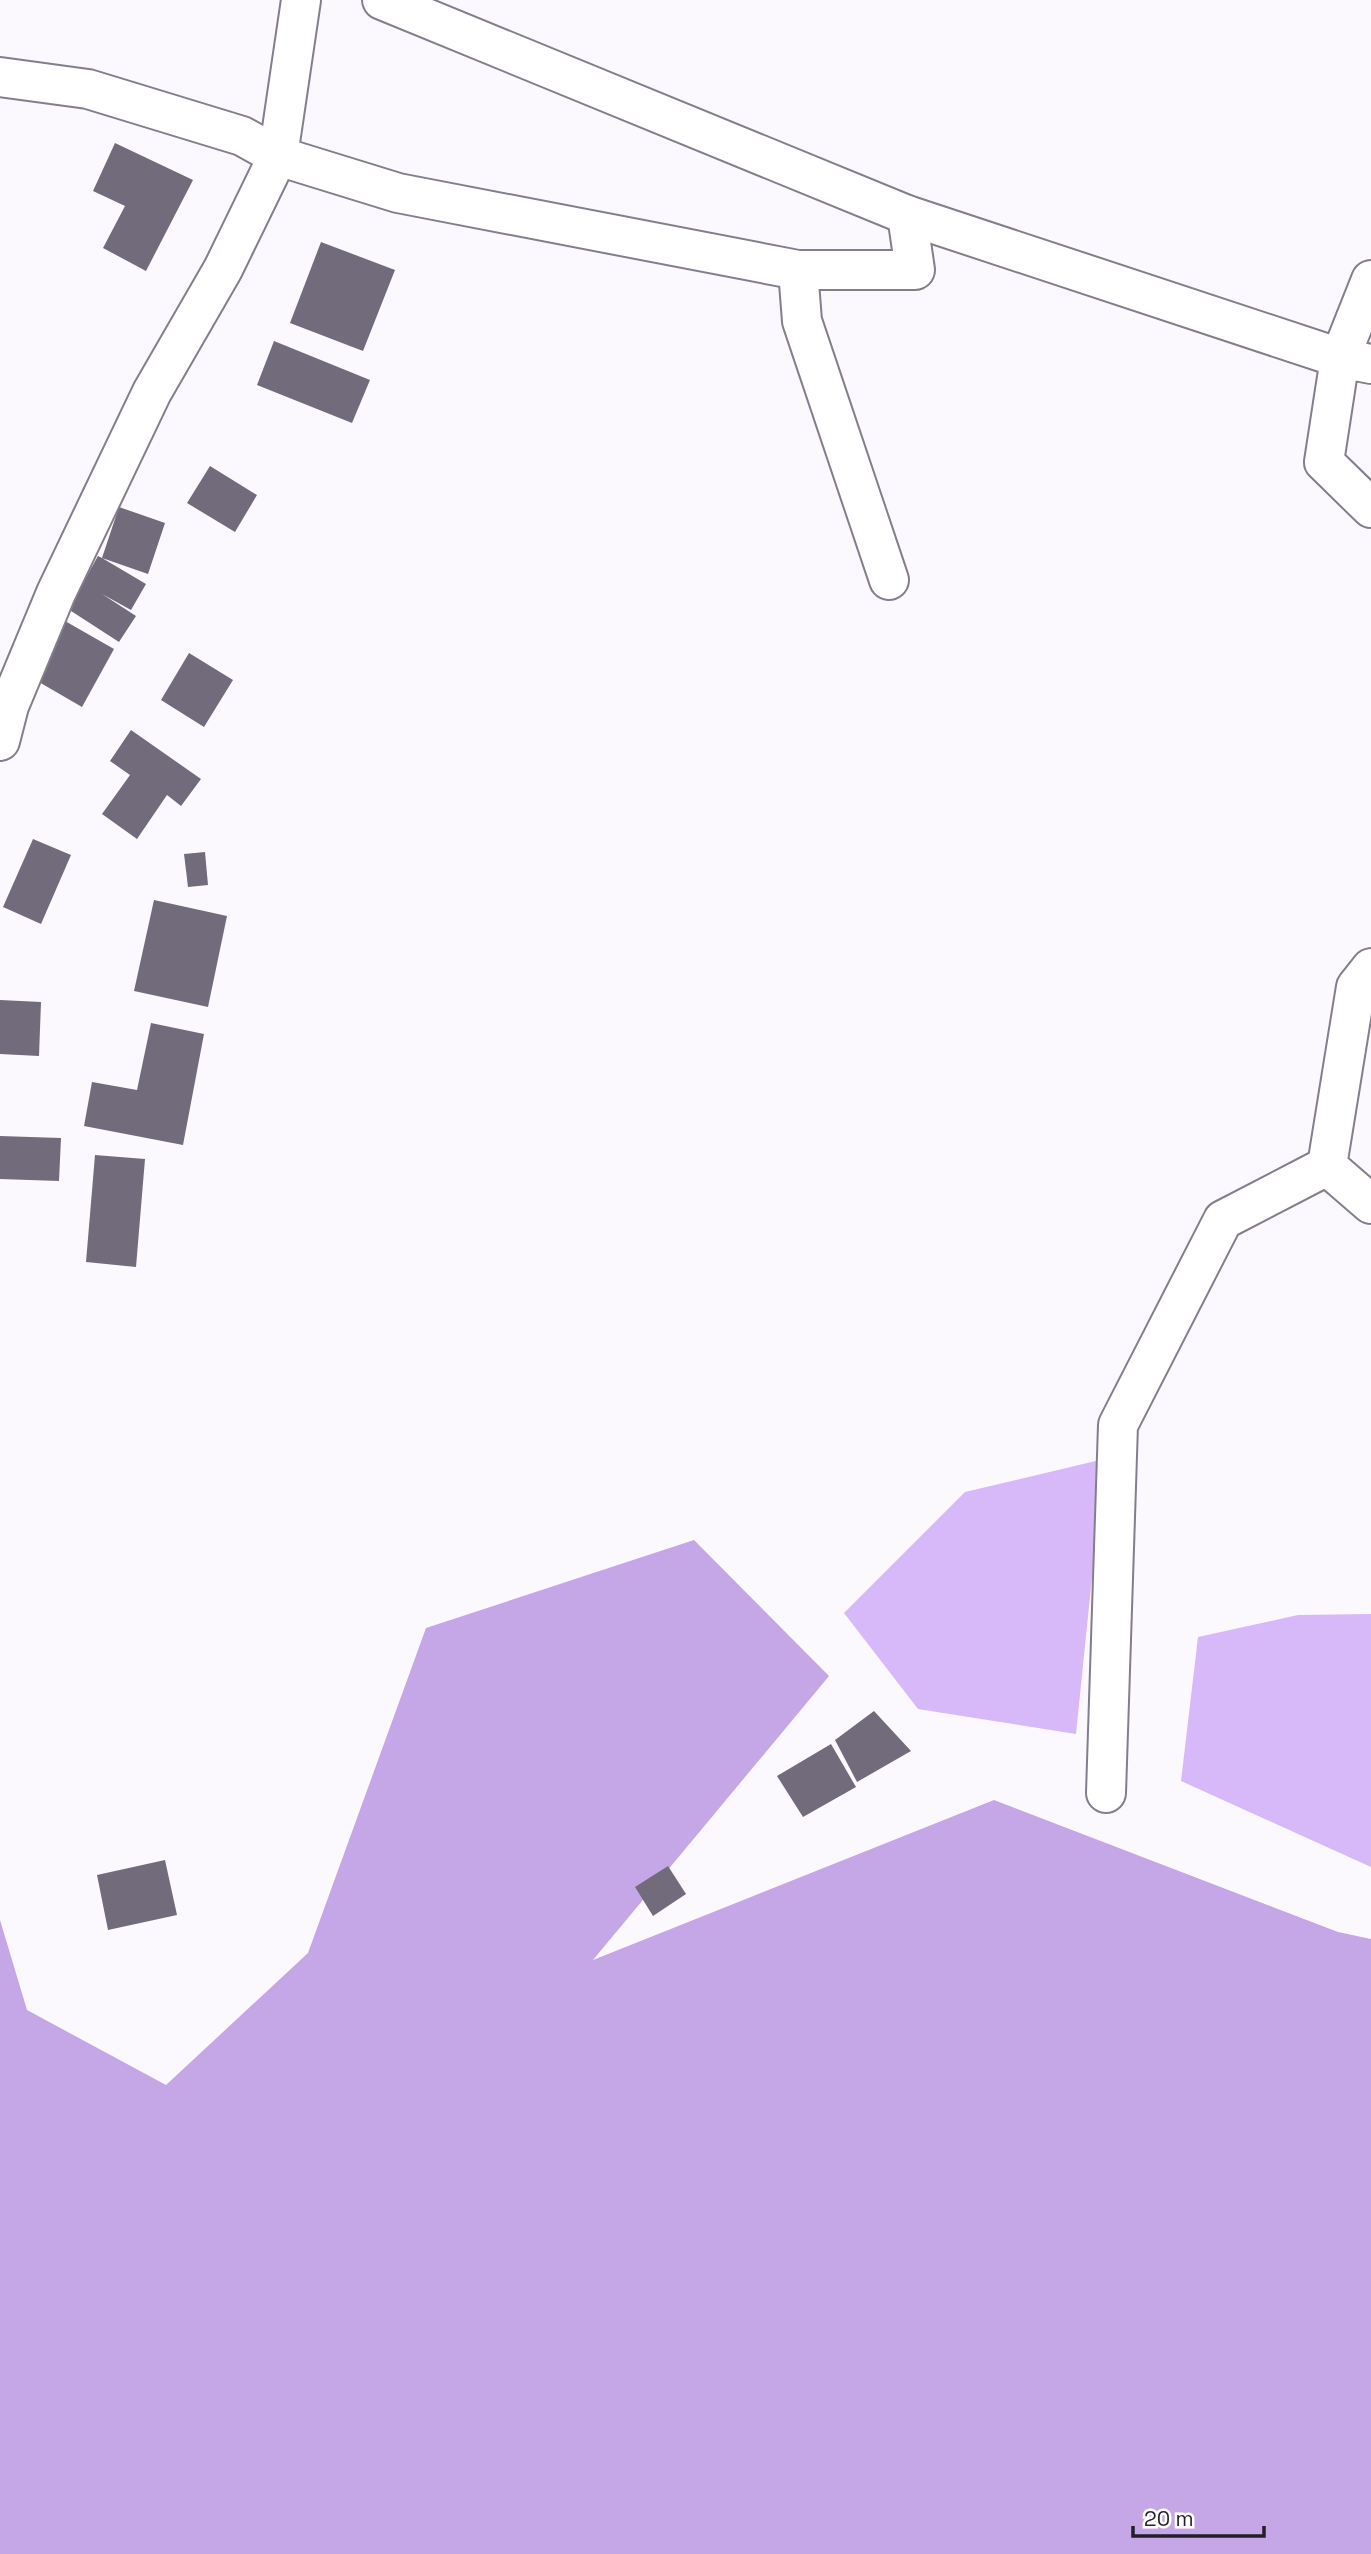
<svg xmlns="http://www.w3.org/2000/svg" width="1371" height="2554" font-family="'Space Grotesk',sans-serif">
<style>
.forest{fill:#c5a6e7}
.water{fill:#d7b8f9}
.building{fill:#726b7b}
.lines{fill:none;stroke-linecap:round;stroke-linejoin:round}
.minor-casing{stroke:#847d8c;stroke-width:42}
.minor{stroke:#fff;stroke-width:38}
</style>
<rect width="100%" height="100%" fill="#fbf9fd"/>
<polygon class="forest" points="694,1540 829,1676 593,1960 994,1800 1338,1932 1371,1939 1371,2554 0,2554 0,1920 27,2010 166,2085 308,1953 426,1628"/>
<g class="water">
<polygon points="1104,1459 1076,1734 918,1709 844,1613 965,1492"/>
<polygon points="1371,1614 1371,1867 1181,1781 1198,1637 1298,1615"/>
</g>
<g class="building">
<polygon points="115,143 193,180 146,271 103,248 125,206 93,191"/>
<polygon points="321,242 395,270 363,351 290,323"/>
<polygon points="274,341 370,380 352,423 257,385"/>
<polygon points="210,466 257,495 235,532 187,503"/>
<polygon points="119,507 165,523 148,574 102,558 146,584 131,610 102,594 136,616 119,642 68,609 98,556 102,558"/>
<polygon points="65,621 114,649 82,707 32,678"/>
<polygon points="189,653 233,680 204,727 161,700"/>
<polygon points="131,730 201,779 181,806 167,795 137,839 102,814 130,775 110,761"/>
<polygon points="33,839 71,855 41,924 3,907"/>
<polygon points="205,852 208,885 188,887 184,854"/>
<polygon points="154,900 227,916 208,1007 134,991"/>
<polygon points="0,1000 41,1002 39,1056 0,1054"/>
<polygon points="151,1023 204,1034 183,1145 84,1126 92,1082 137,1090"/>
<polygon points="0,1136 61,1138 59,1181 0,1179"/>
<polygon points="95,1155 145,1159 136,1267 86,1262"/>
<polygon points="874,1711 911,1751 857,1782 835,1740"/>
<polygon points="831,1744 856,1787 803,1817 777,1776"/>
<polygon points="165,1860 177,1915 108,1930 97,1875"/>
<polygon points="668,1866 686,1894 653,1916 635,1887"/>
</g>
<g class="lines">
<g class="minor-casing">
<g id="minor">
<polyline points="382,0 907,215 1340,358 1371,364"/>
<polyline points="0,77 88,89 242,136 278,156 398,193 798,270 915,270 907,215"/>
<polyline points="798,270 802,321 889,580"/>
<polyline points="1371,280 1340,358 1324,462 1371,508"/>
<polyline points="0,741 9,706 56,593 152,392 223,269 278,156 301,0"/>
<polyline points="1371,968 1356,987 1327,1166 1371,1204"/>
<polyline points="1106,1793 1118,1425 1223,1220 1327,1166"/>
</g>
</g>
<use href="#minor" class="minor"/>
</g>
<path d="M1133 2526v10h131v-10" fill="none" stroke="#221f26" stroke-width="3.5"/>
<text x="1144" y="2526" font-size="21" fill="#221f26" stroke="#ffffff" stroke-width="5" paint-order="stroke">20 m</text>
</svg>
